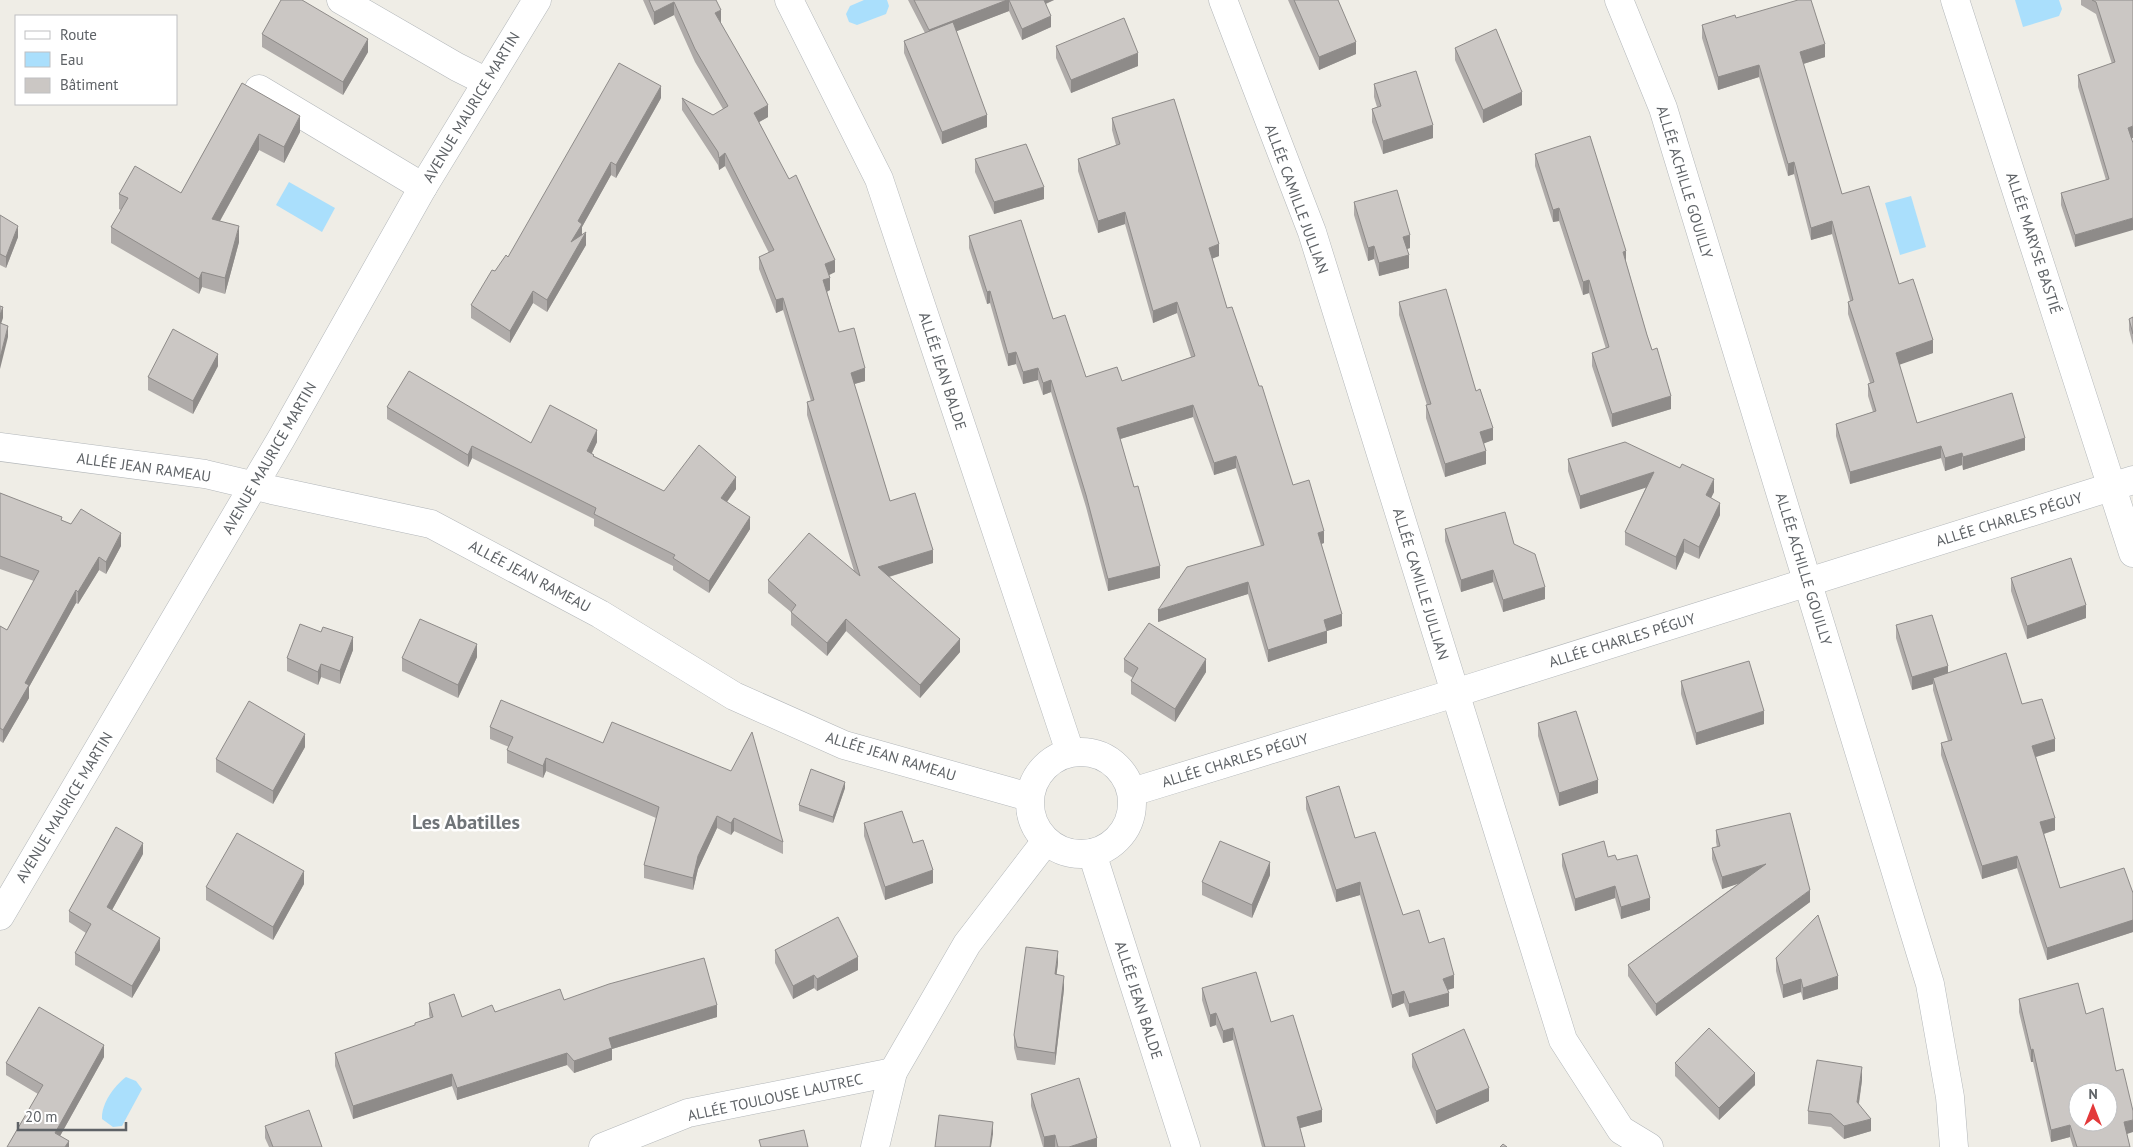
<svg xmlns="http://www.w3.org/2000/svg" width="2133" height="1147" font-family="'PT Sans',sans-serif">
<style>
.water{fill:#aadffc}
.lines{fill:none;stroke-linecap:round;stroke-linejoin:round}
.minor-casing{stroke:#b3b7ba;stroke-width:29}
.minor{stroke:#fff;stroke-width:28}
.wall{fill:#afaba9}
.shaded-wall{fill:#8e8b89}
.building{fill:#cbc7c4;stroke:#8e8b89;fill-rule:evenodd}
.labels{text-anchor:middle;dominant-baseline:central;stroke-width:5;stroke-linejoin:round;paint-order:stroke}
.street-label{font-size:15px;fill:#5e6266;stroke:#fff}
.district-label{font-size:20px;font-weight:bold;fill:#6f7478;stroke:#fff}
</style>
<rect width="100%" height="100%" fill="#efede6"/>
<g class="water">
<polygon points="864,0 887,0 889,6 886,14 857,25 849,22 846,14 850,6"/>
<polygon points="2015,0 2059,0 2062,9 2059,16 2023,27"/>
<polygon points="289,182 335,208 322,232 276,205"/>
<polygon points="1911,196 1926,247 1900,255 1885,203"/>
<path d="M126,1077L136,1081L142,1089L122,1126L113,1127L102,1119C101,1104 114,1086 126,1077Z"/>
</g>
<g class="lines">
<g class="minor-casing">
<g id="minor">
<polyline points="341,0 457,67 487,82"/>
<polyline points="789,0 879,179 1070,752"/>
<polyline points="1223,0 1312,232 1563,1040 1621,1130 1649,1147"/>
<polyline points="1619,0 1663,108 1930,984 1950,1097 1954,1147"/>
<polyline points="1955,0 2133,553"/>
<polyline points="259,89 423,187"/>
<polyline points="0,447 205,474 272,490 431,524 600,614 734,696 844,745 1029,797"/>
<circle cx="1081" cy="803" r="51"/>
<polyline points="1132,792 1455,693 2133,480"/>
<polyline points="1092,853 1186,1147"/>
<polyline points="0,916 281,439 423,187 537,0"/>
<polyline points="603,1147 688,1113 893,1072"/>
<polyline points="875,1147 893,1072 967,944 1046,841"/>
</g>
</g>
<use href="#minor" class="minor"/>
</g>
<g class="wall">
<polygon points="643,0 716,0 721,23 768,117 759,122 835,272 829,275 830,290 827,292 839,332 865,381 854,384 890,501 933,563 889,577 960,652 920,698 846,631 827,656 791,625 791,612 768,593 768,580 854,571 807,415 807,402 811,401 783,310 776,313 759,269 759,257 769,253 725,166 719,170 718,165 682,110 682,98 713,115 723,109 695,62 674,15 654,25"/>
<polygon points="908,0 1054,0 1046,4 1051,27 1022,40 1009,11 956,31 987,127 942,144 904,53 904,41 925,33"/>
<polygon points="1288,0 1338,0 1356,54 1319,70"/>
<polygon points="2081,0 2133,0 2132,139 2075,247 2061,205 2061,193 2106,180 2078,87 2078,75 2112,64 2096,14 2081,5"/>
<polygon points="1736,18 1825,57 1803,64 1842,194 1899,284 1933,353 1899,364 1917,423 2025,450 1963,470 1962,465 1945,471 1941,458 1850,484 1836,436 1836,424 1873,412 1868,396 1868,384 1870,383 1848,314 1848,302 1850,301 1832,234 1811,240 1794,174 1788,176 1759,77 1718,90 1702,38 1702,25"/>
<polygon points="262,34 368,52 343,95 262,47"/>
<polygon points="1056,46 1138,66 1071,93 1056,58"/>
<polygon points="1455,48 1522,105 1483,123 1455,60"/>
<polygon points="242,83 300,132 284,163 259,150 220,221 239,242 225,294 202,287 199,294 111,243 111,227 121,210 119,209 119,194 181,193"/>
<polygon points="1374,84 1433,138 1383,154 1372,122 1372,109 1377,107 1374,97"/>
<polygon points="661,98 616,178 611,175 582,227 582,235 586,245 547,312 533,303 510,343 471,318 471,305 495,271 508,257"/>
<polygon points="1112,118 1219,256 1212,258 1227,308 1259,386 1293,485 1324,543 1321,544 1342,626 1327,631 1327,643 1268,662 1248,594 1158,622 1261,546 1236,468 1214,475 1193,417 1120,439 1160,578 1108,591 1086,507 1051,392 1043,395 1038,380 1023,384 1016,364 1008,366 990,303 987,304 969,248 969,236 1053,319 1086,377 1122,381 1191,357 1177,313 1153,323 1125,224 1098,233 1078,171 1078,159 1116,145 1112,130"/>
<polygon points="1535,154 1626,262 1647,335 1671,409 1612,427 1592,366 1592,353 1606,349 1589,293 1583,295 1559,221 1553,222 1535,166"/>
<polygon points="975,159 1044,199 994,214 975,172"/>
<polygon points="1354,202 1410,248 1407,249 1409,268 1379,276 1374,259 1368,261 1354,215"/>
<polygon points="0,215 18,237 6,268 0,265"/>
<polygon points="1399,302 1476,391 1493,440 1483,443 1486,464 1445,477 1426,418 1426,405 1427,405 1399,315"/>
<polygon points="2133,317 2133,345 2129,330 2129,319"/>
<polygon points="218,366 193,414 148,390 148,377"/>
<polygon points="387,407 531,443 597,442 592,453 594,456 664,491 736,489 727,502 750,529 709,593 673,570 673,566 594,526 594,519 472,458 468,467 387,419"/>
<polygon points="1568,459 1714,492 1711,498 1720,515 1699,559 1684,552 1676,570 1625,545 1625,532 1646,487 1580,509 1568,471"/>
<polygon points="0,493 121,546 106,574 99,570 78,604 76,603 29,687 29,698 3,743 0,741 0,626 7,630 34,581 0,569"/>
<polygon points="1445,529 1514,544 1545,599 1503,612 1493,582 1461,592 1445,541"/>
<polygon points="2011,578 2086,618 2027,639 2011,591"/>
<polygon points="1896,625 1948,673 2022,704 2055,751 2036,757 2055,830 2044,834 2060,888 2133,893 2133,932 2047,960 2017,868 1982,879 1941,755 1941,743 1948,741 1933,690 1933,684 1912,690 1896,638"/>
<polygon points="353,650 340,684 321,677 318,685 287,671 287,658"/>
<polygon points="477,657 458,698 402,671 402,658"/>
<polygon points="1124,659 1206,672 1175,722 1131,694 1131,681 1133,678 1124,672"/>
<polygon points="1681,681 1764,724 1696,745 1681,694"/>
<polygon points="501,700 783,842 783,854 734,831 731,835 717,828 698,869 693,890 644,878 644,865 656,818 546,771 543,778 507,763 507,750 509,747 490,739 490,727"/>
<polygon points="1538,723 1598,793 1559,806 1538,736"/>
<polygon points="305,747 273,804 216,772 216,759"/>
<polygon points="845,788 833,823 799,811 799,805"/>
<polygon points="1306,797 1355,838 1403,915 1429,943 1454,988 1448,990 1449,1006 1409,1017 1404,1003 1392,1008 1360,895 1336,902 1306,809"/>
<polygon points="864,823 913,843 933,883 885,900 864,836"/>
<polygon points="1716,830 1810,902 1656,1016 1628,976 1628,965 1739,883 1722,889 1712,859 1712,848 1717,847 1716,842"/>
<polygon points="143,854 112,910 160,950 132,998 75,965 75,953 86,933 69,922 69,911"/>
<polygon points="1562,854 1608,857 1617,860 1650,910 1621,919 1615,898 1575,911 1562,866"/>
<polygon points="1270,875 1252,918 1202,895 1202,882"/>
<polygon points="304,884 273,940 206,900 206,887"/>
<polygon points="775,950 858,970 817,991 814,988 793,999 775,963"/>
<polygon points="1776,958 1838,989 1803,1000 1801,992 1783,998 1776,971"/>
<polygon points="1058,963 1056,975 1064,989 1055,1065 1017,1060 1014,1048 1014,1035"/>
<polygon points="1202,988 1271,1022 1322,1122 1300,1128 1305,1147 1262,1147 1233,1040 1223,1043 1216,1025 1210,1027 1202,1000"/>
<polygon points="2019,999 2086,1014 2127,1134 2130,1147 2073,1147 2070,1137 2051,1142 2033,1062 2031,1062 2019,1012"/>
<polygon points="564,1000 717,1017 612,1049 612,1060 574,1073 567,1065 457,1100 452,1086 353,1119 335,1066 335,1053 415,1026 415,1023 430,1018 429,1015 429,1003 462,1017"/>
<polygon points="1412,1054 1489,1101 1436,1124 1412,1067"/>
<polygon points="104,1057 60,1136 69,1147 7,1147 38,1094 6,1075 6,1063"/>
<polygon points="1675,1063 1755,1085 1719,1120 1675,1076"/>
<polygon points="1862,1080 1859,1104 1871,1131 1844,1139 1831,1127 1808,1124 1808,1111"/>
<polygon points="1031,1094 1097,1147 1043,1147 1031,1106"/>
<polygon points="265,1126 322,1147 269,1147 265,1138"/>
</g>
<g class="shaded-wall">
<polygon points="1007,0 1009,0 1009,11 929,42 929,30"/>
<polygon points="1042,0 1054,0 1042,5"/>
<polygon points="674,2 674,15 654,25 654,12"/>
<polygon points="721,10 721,23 715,13"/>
<polygon points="1051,16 1051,27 1022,40 1022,29"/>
<polygon points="368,39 368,52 343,95 343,82"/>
<polygon points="1356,42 1356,54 1319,70 1319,57"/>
<polygon points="1825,44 1825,57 1800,65 1800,52"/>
<polygon points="1138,53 1138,66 1071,93 1071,80"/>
<polygon points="1759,65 1759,77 1718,90 1718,77"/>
<polygon points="661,86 661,98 616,178 616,165"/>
<polygon points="1522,92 1522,105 1483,123 1483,110"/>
<polygon points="768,105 768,117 754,125 754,113"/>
<polygon points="987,115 987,127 942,144 942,132"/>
<polygon points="300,116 300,132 284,163 284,147"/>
<polygon points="1433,125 1433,138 1383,154 1383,141"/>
<polygon points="2133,126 2133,138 2128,140 2128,128"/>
<polygon points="259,134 259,150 212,235 212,219"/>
<polygon points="725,153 725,166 719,170 719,158"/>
<polygon points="611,162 611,175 582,227 582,236 571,242 578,221"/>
<polygon points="1794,162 1794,174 1788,176 1788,164"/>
<polygon points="1044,187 1044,199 994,214 994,202"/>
<polygon points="1559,208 1559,221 1553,222 1553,210"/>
<polygon points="1125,212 1125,224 1098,233 1098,221"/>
<polygon points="2133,218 2133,230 2075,247 2075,235"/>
<polygon points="1832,221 1832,234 1811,240 1811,228"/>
<polygon points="18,226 18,237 6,268 6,257"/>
<polygon points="239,226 239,242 225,294 225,278"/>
<polygon points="586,232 586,245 547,312 547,300"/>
<polygon points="1410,235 1410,248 1403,250 1403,237"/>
<polygon points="1219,244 1219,256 1209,260 1209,248"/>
<polygon points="1374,246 1374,259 1368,261 1368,248"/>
<polygon points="1626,251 1626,264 1623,252"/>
<polygon points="1409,255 1409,268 1379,276 1379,263"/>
<polygon points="835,260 835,272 825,277 825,264"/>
<polygon points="202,272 202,287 199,294 199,279"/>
<polygon points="830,278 830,290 823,293 823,280"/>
<polygon points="1589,280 1589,293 1583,295 1583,282"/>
<polygon points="533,291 533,303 510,343 510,331"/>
<polygon points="990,291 990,303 987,304 987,292"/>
<polygon points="783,298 783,310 776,313 776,300"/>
<polygon points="1177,302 1177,313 1153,323 1153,311"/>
<polygon points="3,307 3,318 0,327 0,315"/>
<polygon points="8,326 8,337 0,369 0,358"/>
<polygon points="1933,340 1933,353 1896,366 1896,353"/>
<polygon points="1016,352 1016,364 1008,366 1008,354"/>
<polygon points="218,354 218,366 193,414 193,401"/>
<polygon points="865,368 865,381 851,385 851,373"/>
<polygon points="1038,368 1038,380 1023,384 1023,372"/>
<polygon points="1051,380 1051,392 1043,395 1043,383"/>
<polygon points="1671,396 1671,409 1612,427 1612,414"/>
<polygon points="1193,405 1193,417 1117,440 1117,428"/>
<polygon points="1493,428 1493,440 1480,445 1480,432"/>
<polygon points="597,430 597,442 587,463 587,451"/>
<polygon points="2025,438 2025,450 1963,470 1963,457"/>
<polygon points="472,446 472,458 468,467 468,455"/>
<polygon points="1941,446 1941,458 1850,484 1850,472"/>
<polygon points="1486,451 1486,464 1445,477 1445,464"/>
<polygon points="1962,453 1962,465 1945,471 1945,458"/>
<polygon points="1236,456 1236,468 1214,475 1214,463"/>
<polygon points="1654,472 1654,485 1580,509 1580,496"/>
<polygon points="736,477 736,489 721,510 721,498"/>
<polygon points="1714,479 1714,492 1706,508 1706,495"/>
<polygon points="1720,503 1720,515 1699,559 1699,547"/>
<polygon points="750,517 750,529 709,593 709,581"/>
<polygon points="1324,531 1324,543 1318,545 1318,533"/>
<polygon points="121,533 121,546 106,574 106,562"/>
<polygon points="1684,539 1684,552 1676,570 1676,557"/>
<polygon points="933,550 933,563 878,580 878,567"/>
<polygon points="99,557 99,570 78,604 78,592"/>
<polygon points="1160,566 1160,578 1108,591 1108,579"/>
<polygon points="1493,570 1493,582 1461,592 1461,580"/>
<polygon points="1248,582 1248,594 1158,622 1158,610"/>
<polygon points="1545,587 1545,599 1503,612 1503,600"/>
<polygon points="76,590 76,603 29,687 29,698 3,743 3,730 25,683"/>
<polygon points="2086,605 2086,618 2027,639 2027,626"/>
<polygon points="1342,614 1342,626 1324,632 1324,620"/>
<polygon points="846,619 846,631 827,656 827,643"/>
<polygon points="1327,631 1327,643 1268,662 1268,650"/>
<polygon points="353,637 353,650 340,684 340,671"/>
<polygon points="960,639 960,652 920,698 920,685"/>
<polygon points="477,644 477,657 458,698 458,685"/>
<polygon points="1206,659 1206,672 1175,722 1175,709"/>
<polygon points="321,664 321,677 318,685 318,672"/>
<polygon points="1948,666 1948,679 1933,678 1933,684 1912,690 1912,677"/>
<polygon points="1764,711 1764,724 1696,745 1696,733"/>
<polygon points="305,734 305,747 273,804 273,791"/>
<polygon points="2055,739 2055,751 2032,758 2032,746"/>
<polygon points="546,758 546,771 543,778 543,766"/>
<polygon points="1598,780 1598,793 1559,806 1559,793"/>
<polygon points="845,782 845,788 833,823 833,817"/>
<polygon points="717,816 717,828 698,869 693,890 693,878 698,856"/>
<polygon points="734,818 734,831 731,835 731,823"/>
<polygon points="2055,818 2055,830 2040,835 2040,822"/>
<polygon points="143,843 143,854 107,919 107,907"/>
<polygon points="2017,856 2017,868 1982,879 1982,866"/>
<polygon points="1270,862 1270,875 1252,918 1252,905"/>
<polygon points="1766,864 1766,875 1722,889 1722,877"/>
<polygon points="933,870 933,883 885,900 885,887"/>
<polygon points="304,871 304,884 273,940 273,927"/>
<polygon points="1360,882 1360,895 1336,902 1336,890"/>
<polygon points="1615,886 1615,898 1575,911 1575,899"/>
<polygon points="1810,890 1810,902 1656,1016 1656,1004"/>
<polygon points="1650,898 1650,910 1621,919 1621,907"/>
<polygon points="2133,920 2133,932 2047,960 2047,948"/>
<polygon points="160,938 160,950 132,998 132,986"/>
<polygon points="1058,951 1058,963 1055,987 1055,974"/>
<polygon points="858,957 858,970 817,991 817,979"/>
<polygon points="814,975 814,988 793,999 793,986"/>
<polygon points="1454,975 1454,988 1443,991 1443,979"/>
<polygon points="1064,976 1064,989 1055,1065 1055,1053"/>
<polygon points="1838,976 1838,989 1803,1000 1803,988"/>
<polygon points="1801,979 1801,992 1783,998 1783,985"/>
<polygon points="1404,991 1404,1003 1392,1008 1392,995"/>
<polygon points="1449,993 1449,1006 1409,1017 1409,1004"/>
<polygon points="717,1005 717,1017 612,1049 612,1060 574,1073 574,1061 609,1038"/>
<polygon points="1216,1013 1216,1025 1210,1027 1210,1015"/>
<polygon points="1233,1028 1233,1040 1223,1043 1223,1031"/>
<polygon points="104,1045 104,1057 55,1145 55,1133"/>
<polygon points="2033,1049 2033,1062 2031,1062 2031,1050"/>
<polygon points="567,1053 567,1065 457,1100 457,1088"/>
<polygon points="1862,1067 1862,1080 1857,1115 1857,1102"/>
<polygon points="1755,1073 1755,1085 1719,1120 1719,1108"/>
<polygon points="452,1074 452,1086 353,1119 353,1106"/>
<polygon points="1489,1088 1489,1101 1436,1124 1436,1111"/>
<polygon points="1322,1110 1322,1122 1297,1129 1297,1117"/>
<polygon points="1871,1119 1871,1131 1844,1139 1844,1126"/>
<polygon points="2133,1120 2133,1132 2124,1135 2124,1122"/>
<polygon points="993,1122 993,1134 991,1147 990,1147"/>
<polygon points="2070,1125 2070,1137 2051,1142 2051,1130"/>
<polygon points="1055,1135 1055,1147 1044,1147 1044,1137"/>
<polygon points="1097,1138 1097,1147 1069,1147"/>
<polygon points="69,1141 69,1147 65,1147"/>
</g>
<g class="building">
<polygon points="281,0 302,0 368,39 343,82 262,34"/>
<polygon points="649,0 716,0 721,10 715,13 768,105 754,113 789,179 796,175 835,260 825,264 830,278 823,280 839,332 854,328 865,368 851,373 890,501 915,493 933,550 878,567 960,639 920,685 846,619 827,643 791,612 796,605 768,580 809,533 860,576 807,402 814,400 783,298 776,300 759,257 774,250 725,153 719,158 718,152 682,98 713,115 728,106 695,49 674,2 654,12"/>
<polygon points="914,0 1007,0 929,30"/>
<polygon points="1009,0 1044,0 1051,16 1022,29"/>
<polygon points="1294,0 1338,0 1356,42 1319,57"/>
<polygon points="1798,0 1811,0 1825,44 1800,52 1842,194 1869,186 1899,284 1913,279 1933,340 1896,353 1917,423 2012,393 2025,438 1963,457 1962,453 1945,458 1941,446 1850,472 1836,424 1876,411 1868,384 1874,382 1848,302 1853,300 1832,221 1811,228 1794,162 1788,164 1759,65 1718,77 1702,25 1735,15 1736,18"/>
<polygon points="2092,0 2133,0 2133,126 2128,128 2133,143 2133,218 2075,235 2061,193 2109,179 2078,75 2115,62 2096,2"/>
<polygon points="1124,18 1138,53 1071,80 1056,46"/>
<polygon points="953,22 987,115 942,132 904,41"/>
<polygon points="1496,29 1522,92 1483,110 1455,48"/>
<polygon points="619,63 661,86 616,165 611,162 578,221 582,224 571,242 586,232 547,300 533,291 510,331 471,305 492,270 495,271 506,255 508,257"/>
<polygon points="1416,71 1433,125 1383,141 1372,109 1381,106 1374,84"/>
<polygon points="242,83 300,116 284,147 259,134 212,219 239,226 225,278 202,272 199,279 111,227 128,198 119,194 135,166 181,193"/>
<polygon points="1174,99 1219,244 1209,248 1227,308 1232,307 1259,386 1262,386 1293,485 1309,480 1324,531 1318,533 1342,614 1324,620 1327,631 1268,650 1248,582 1158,610 1187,567 1264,545 1236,456 1214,463 1193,405 1117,428 1134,487 1138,486 1160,566 1108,579 1086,495 1051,380 1043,383 1038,368 1023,372 1016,352 1008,354 990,291 987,292 969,236 1021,220 1053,319 1065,315 1086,377 1117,367 1122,381 1195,356 1177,302 1153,311 1125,212 1098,221 1078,159 1120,144 1112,118"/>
<polygon points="1590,136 1626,251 1623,252 1647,335 1652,350 1657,348 1671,396 1612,414 1592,353 1609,347 1589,280 1583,282 1559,208 1553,210 1535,154"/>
<polygon points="1026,144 1044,187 994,202 975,159"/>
<polygon points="1397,190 1410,235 1403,237 1409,255 1379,263 1374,246 1368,248 1354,202"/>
<polygon points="0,215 18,226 6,257 0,254"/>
<polygon points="1446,289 1476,391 1480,389 1493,428 1480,432 1486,451 1445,464 1426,405 1431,404 1399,302"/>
<polygon points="0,306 3,307 0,315"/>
<polygon points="2133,317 2133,334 2129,319"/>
<polygon points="0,323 8,326 0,358"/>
<polygon points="173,329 218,354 193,401 148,377"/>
<polygon points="409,371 531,443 550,405 597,430 587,451 594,455 593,456 664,491 699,445 736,477 721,498 750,517 709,581 673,558 675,555 594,514 596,508 472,446 468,455 387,407"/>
<polygon points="1625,442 1680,468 1682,464 1714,479 1706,495 1720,503 1699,547 1684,539 1676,557 1625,532 1654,472 1580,496 1568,459"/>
<polygon points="0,493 62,517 61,520 71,524 81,509 121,533 106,562 99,557 78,592 76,590 25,683 29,685 3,730 0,728 0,626 7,630 39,571 0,556"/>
<polygon points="1505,512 1514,544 1535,554 1545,587 1503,600 1493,570 1461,580 1445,529"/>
<polygon points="2071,558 2086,605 2027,626 2011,578"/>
<polygon points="1932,615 1948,666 1912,677 1896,625"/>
<polygon points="420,619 477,644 458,685 402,658"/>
<polygon points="1149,623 1206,659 1175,709 1131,681 1138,668 1124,659"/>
<polygon points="300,624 321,632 323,627 353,637 340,671 321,664 318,672 287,658"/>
<polygon points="2006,653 2022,704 2042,699 2055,739 2032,746 2055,818 2040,822 2060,888 2124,868 2133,893 2133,920 2047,948 2017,856 1982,866 1941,743 1952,740 1933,678"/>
<polygon points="1749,661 1764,711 1696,733 1681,681"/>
<polygon points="501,700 603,743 612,722 731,771 752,732 783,842 734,818 731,823 717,816 698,856 693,878 644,865 659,807 546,758 543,766 507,750 513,737 490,727"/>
<polygon points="249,701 305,734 273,791 216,759"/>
<polygon points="1576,711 1598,780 1559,793 1538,723"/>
<polygon points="811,769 845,782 833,817 799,805"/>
<polygon points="1339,786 1355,838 1375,832 1403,915 1419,910 1429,943 1444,938 1454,975 1443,979 1449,993 1409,1004 1404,991 1392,995 1360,882 1336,890 1306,797"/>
<polygon points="902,811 913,843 923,840 933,870 885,887 864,823"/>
<polygon points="1790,813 1810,890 1656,1004 1628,965 1766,864 1722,877 1712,848 1720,846 1716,830"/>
<polygon points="116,827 143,843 107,907 160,938 132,986 75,953 91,924 69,911"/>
<polygon points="237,833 304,871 273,927 206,887"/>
<polygon points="1220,841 1270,862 1252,905 1202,882"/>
<polygon points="1604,841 1608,857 1615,855 1617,860 1637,855 1650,898 1621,907 1615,886 1575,899 1562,854"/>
<polygon points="1818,915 1838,976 1803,988 1801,979 1783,985 1776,958"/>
<polygon points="838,917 858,957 817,979 814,975 793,986 775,950"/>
<polygon points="1026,947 1058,951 1055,974 1064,976 1055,1053 1017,1047 1014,1035"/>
<polygon points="704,958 717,1005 609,1038 612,1048 574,1061 567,1053 457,1088 452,1074 353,1106 335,1053 415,1025 415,1023 433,1017 429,1003 454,994 462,1017 492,1005 495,1012 560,989 564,1000 609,984"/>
<polygon points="1256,972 1271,1022 1293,1015 1322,1110 1297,1117 1305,1147 1265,1147 1233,1028 1223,1031 1216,1013 1210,1015 1202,988"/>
<path d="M2078,983L2086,1014L2103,1008L2116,1071L2123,1069L2133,1111V1120L2124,1122L2130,1147H2077L2070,1125L2051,1130L2033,1049L2031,1050L2019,999ZM2078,1092H2108V1122H2078Z"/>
<polygon points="39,1007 104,1045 55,1133 69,1141 65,1147 7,1147 43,1085 6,1063"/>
<polygon points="1709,1028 1755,1073 1719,1108 1675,1063"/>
<polygon points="1464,1029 1489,1088 1436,1111 1412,1054"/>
<polygon points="1817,1060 1862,1067 1857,1102 1871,1119 1844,1126 1831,1114 1808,1111"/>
<polygon points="1079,1078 1097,1138 1069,1147 1058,1147 1055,1135 1044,1137 1031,1094"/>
<polygon points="309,1110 322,1147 273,1147 265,1126"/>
<polygon points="939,1115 993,1122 990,1147 935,1147"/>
<polygon points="804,1130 808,1147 761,1147 759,1140"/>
<polygon points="1503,1144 1507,1147 1500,1147"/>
</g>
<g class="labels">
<g class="street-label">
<text transform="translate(471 107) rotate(-59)">AVENUE MAURICE MARTIN</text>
<text transform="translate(1685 182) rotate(73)">ALLÉE ACHILLE GOUILLY</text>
<text transform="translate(1297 199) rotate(70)">ALLÉE CAMILLE JULLIAN</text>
<text transform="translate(2034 243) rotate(72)">ALLÉE MARYSE BASTIÉ</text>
<text transform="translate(943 371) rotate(72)">ALLÉE JEAN BALDE</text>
<text transform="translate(269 458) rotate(-60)">AVENUE MAURICE MARTIN</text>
<text transform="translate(144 467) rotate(8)">ALLÉE JEAN RAMEAU</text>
<text transform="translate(2009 519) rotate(-17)">ALLÉE CHARLES PÉGUY</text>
<text transform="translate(1804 569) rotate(73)">ALLÉE ACHILLE GOUILLY</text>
<text transform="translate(530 576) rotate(28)">ALLÉE JEAN RAMEAU</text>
<text transform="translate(1421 584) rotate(73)">ALLÉE CAMILLE JULLIAN</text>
<text transform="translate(1622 640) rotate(-17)">ALLÉE CHARLES PÉGUY</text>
<text transform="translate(891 756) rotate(17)">ALLÉE JEAN RAMEAU</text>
<text transform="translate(1235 760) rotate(-17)">ALLÉE CHARLES PÉGUY</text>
<text transform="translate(64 807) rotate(-59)">AVENUE MAURICE MARTIN</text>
<text transform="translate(1139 1000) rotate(72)">ALLÉE JEAN BALDE</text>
<text transform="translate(775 1097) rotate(-12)">ALLÉE TOULOUSE LAUTREC</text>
</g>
<g class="district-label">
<text x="466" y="822">Les Abatilles</text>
</g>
</g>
<rect x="15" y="15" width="162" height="90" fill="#ffffff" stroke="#bfc0c2"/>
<rect x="25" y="31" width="25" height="8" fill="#ffffff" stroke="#bfc0c2"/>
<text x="60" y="40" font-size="15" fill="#5e6266">Route</text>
<rect x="25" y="52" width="25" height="15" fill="#aadffc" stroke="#bfc0c2"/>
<text x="60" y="65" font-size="15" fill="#5e6266">Eau</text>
<rect x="25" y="78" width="25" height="15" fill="#cbc7c4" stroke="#bfc0c2"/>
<text x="60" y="90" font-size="15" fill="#5e6266">Bâtiment</text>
<g transform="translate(2093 1107)"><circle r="24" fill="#ffffff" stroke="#bfc0c2"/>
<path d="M0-4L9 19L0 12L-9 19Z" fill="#e3393a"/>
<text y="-8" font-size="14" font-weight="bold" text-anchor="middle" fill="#5e6266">N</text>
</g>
<path d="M18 1122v8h108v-8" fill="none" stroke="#5e6266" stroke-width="2.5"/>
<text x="25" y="1122" font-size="15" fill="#5e6266" stroke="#ffffff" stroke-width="4" paint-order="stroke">20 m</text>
</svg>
